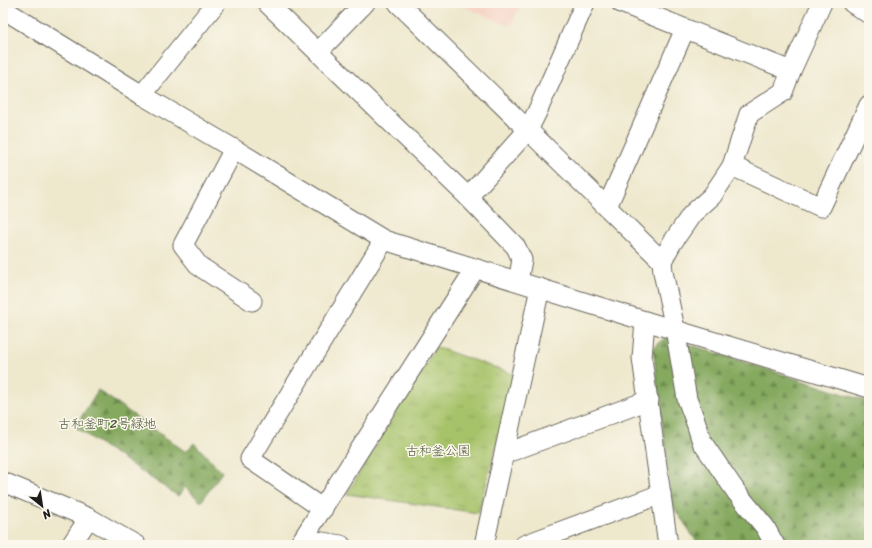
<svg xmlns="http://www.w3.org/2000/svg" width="872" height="548" font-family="Sriracha,'Klee One',sans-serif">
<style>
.built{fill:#f6d2c4}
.forest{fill:url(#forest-firs);stroke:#50623d}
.park{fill:url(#park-tufts);stroke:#627043}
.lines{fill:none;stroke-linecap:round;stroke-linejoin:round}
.minor-casing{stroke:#66635a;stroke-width:21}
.minor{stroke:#fff;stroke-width:19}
.labels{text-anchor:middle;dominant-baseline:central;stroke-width:3;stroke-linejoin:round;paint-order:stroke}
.park-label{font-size:13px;fill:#4d5637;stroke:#fbf7ec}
</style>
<defs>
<pattern id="forest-firs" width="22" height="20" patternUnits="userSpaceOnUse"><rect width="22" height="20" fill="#85a95e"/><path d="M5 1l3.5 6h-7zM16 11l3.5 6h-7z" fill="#6c894d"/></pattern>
<pattern id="park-tufts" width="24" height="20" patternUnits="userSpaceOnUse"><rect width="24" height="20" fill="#a7c36a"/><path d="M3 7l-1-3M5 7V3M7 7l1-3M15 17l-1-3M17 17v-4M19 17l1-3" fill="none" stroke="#8fa75b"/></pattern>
</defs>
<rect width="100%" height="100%" fill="#fbf7ec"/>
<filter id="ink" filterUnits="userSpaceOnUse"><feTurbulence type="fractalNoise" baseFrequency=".025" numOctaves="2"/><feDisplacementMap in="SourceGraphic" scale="8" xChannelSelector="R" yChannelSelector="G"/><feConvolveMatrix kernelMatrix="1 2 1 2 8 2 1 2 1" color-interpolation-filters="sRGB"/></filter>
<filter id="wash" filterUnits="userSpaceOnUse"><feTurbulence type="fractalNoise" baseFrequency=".012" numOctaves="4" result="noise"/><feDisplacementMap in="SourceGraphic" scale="16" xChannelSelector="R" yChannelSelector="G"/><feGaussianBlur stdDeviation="0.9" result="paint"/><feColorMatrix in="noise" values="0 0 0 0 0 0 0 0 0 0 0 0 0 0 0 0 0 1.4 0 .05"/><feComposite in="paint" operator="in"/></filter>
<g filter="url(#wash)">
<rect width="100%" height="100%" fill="#eee8cd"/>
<polygon class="built" points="455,3 522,3 510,26"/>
<g class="forest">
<polygon points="666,337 869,402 869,545 699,545 672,505 653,347"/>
<polygon points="98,390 186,452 194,443 222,472 201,502 185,487 178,496 75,427"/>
</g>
<polygon class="park" points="436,347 516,375 478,513 347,494"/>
</g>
<g filter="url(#ink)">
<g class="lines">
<g class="minor-casing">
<g id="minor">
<polyline points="267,3 468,197 516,247 522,260 518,281"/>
<polyline points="398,3 662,261"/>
<polyline points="621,3 791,71"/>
<polyline points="852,3 869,14"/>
<polyline points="3,9 142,95 234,149 384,240 645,321 869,388"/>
<polyline points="318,52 365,3"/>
<polyline points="142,95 216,3"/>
<polyline points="234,149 183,245 199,266 252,301"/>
<polyline points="732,166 821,207 869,105"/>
<polyline points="468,197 528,130 538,110 585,3"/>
<polyline points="607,207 685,29"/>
<polyline points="645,321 642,358 668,545"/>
<polyline points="504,454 649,400"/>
<polyline points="3,482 89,518 136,545"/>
<polyline points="323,509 250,459 384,240"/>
<polyline points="303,539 341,545"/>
<polyline points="71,545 89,518"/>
<polyline points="299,545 475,269"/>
<polyline points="484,545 540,288"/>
<polyline points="524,545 661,494"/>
<polyline points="775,545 765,527 737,493 702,442 696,423 687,399 675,329 663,272 662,261 672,243 692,214 712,196 732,166 749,114 783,92 791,71 822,3"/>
</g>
</g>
<use href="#minor" class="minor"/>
</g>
</g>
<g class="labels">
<g class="park-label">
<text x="107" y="423">古和釜町2号緑地</text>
<text x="438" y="450">古和釜公園</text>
</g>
</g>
<rect width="872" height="548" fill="none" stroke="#fbf7ec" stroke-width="16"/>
<g transform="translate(42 506) rotate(150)" stroke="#fbf7ec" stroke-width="3" paint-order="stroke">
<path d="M0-3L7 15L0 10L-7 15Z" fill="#1c1c1c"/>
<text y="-6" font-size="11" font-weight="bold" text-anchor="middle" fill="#1c1c1c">N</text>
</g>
</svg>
